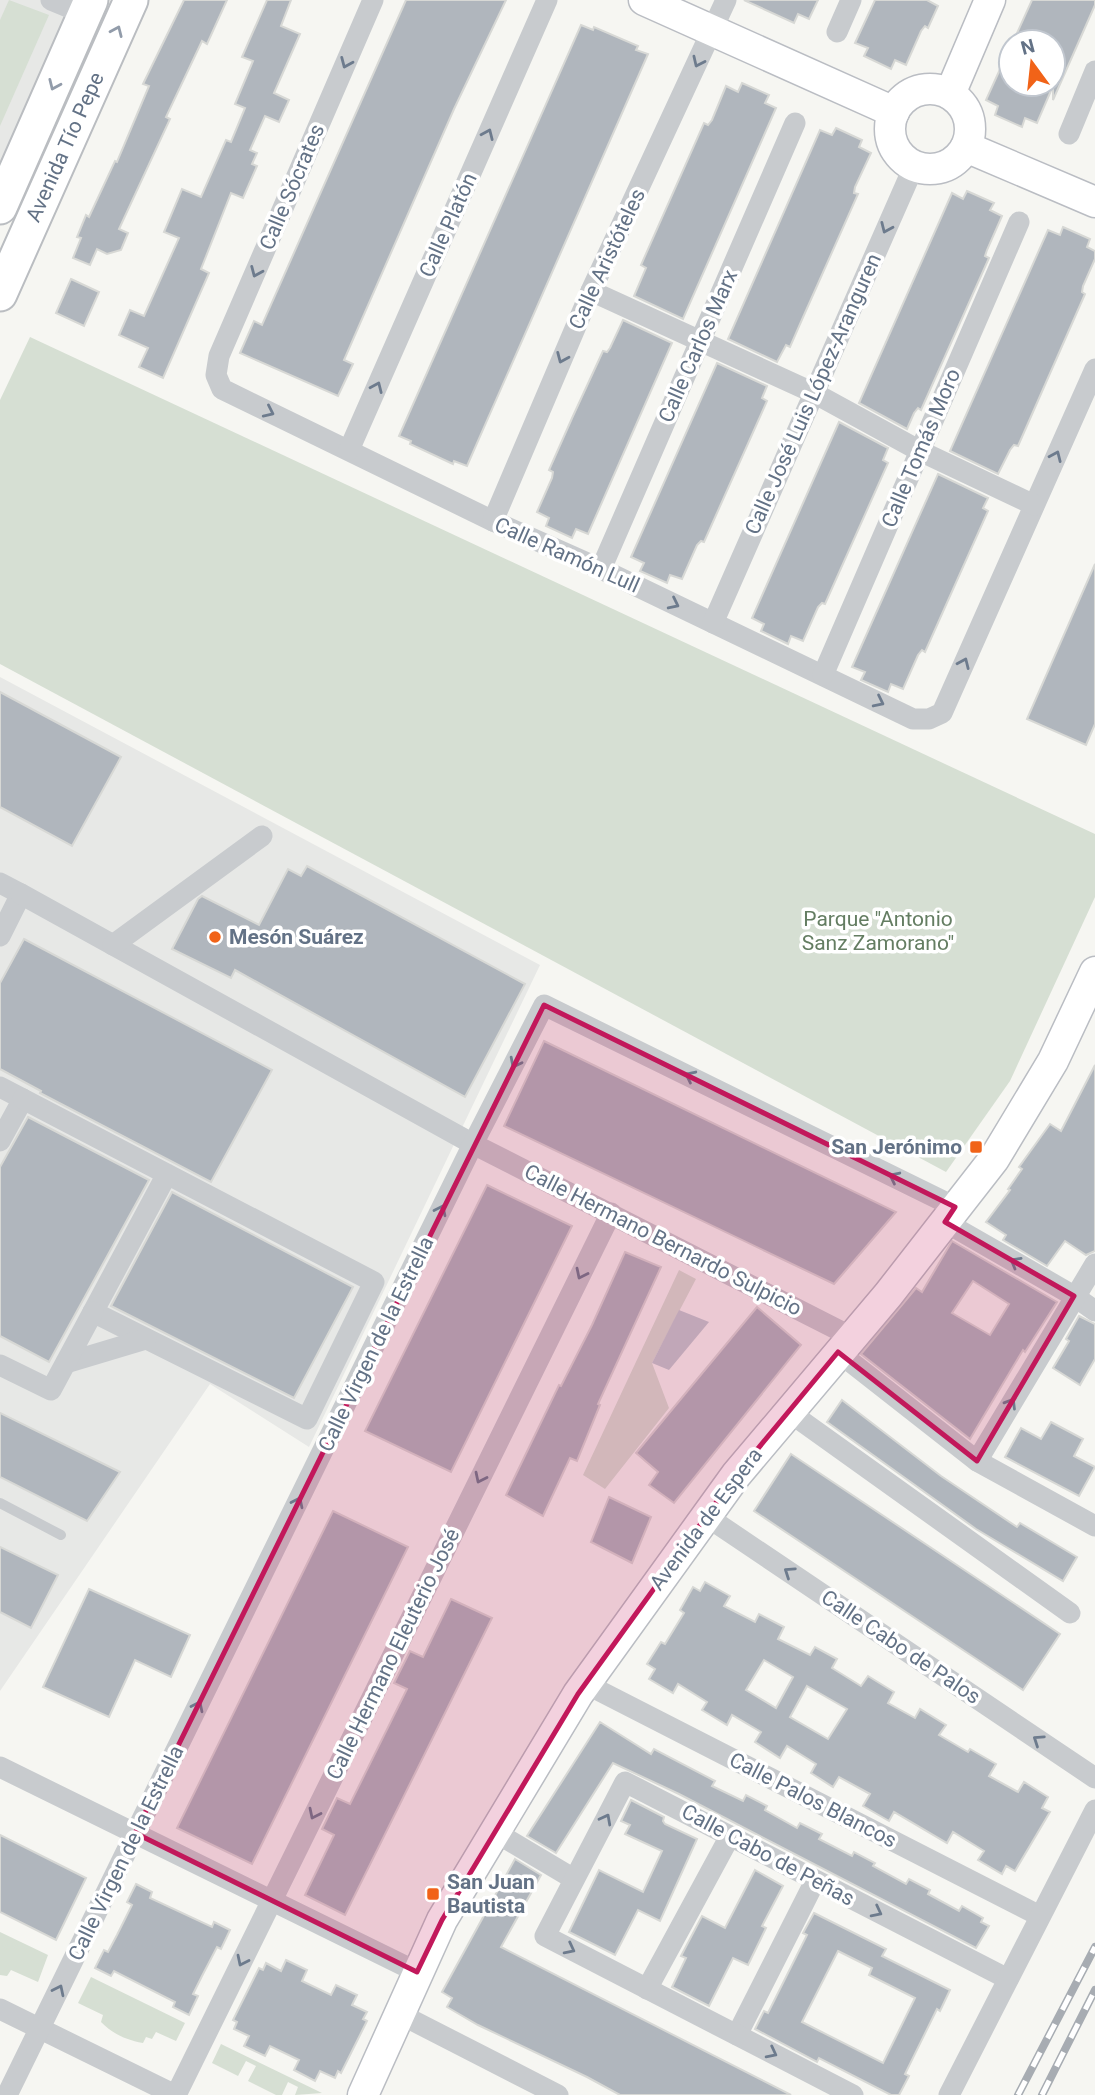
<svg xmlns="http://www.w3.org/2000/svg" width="1095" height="2095" font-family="Roboto,sans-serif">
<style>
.built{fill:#e7e8e6}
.green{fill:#d6dfd3}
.water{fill:#c1cbd0}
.building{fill:#b0b6bd;stroke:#d7d8d5;stroke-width:2;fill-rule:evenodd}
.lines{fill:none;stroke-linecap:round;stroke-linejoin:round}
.secondary-casing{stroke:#babdc3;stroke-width:33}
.primary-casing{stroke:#babdc1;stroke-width:37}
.lane{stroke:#c8cbce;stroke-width:10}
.street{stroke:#c8cbce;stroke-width:21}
.secondary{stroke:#fff;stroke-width:30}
.primary{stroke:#fff;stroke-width:33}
.rail-casing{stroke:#a7acb2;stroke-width:8}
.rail{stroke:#fff;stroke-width:5;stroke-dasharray:16;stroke-linecap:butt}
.oneway{stroke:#929caa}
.oneway2{stroke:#6d7b8d}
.marked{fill:#c2185b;fill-opacity:0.2;stroke:#c2185b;stroke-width:5;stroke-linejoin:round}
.poi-dot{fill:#f16318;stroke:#fff;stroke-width:2.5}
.labels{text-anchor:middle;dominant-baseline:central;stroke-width:7;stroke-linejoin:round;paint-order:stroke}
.street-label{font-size:21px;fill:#637286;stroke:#fff}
.park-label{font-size:21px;fill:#647d62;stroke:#fff}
.poi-label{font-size:21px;font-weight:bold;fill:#637286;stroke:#fff;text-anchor:start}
</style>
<rect width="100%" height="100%" fill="#f6f6f2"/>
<g class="built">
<polygon points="0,0 79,0 0,175"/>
<polygon points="0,677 540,965 309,1447 210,1384 0,1691"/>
</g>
<g class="green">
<polygon points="9,0 49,15 0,126 0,20"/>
<polygon points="30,337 1095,834 1095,897 1010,1081 946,1172 0,664 0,400"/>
<polygon points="679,1270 696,1279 652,1363 669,1408 605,1489 583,1475"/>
<polygon points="0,1932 48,1955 38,1982 11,1970 7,1976 0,1975"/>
<path d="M91,1977L185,2023L176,2041L156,2032L152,2039L146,2037L143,2043C126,2040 113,2034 101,2022L103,2015L78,2003Z"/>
<polygon points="221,2044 322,2093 295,2095 298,2087 288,2082 282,2095 276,2095 248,2081 256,2066 246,2061 238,2076 212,2063"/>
</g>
<polygon class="water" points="679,1310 709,1322 669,1370 652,1363"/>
<g class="building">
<polygon points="184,0 227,0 207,44 202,41 166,117 170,119 119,229 128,233 121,250 107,254 97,249 90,265 73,258 81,238 77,237 86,215 89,217 115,161 117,162 149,86 143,84"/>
<polygon points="267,0 291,0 281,26 300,34 274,93 289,100 279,122 265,116 250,150 257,153 252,164 257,166 243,198 231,193 201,269 209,273 163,378 139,367 148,348 119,335 130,310 144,316 179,238 164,232 182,189 201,197 226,140 231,142 245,108 235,104 253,61 242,57"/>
<polygon points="406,0 506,0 454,109 344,360 353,364 338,396 240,353 254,321 262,325"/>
<polygon points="744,0 818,0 809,19 798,14 794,23"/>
<polygon points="875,0 927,0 938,6 928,28 925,26 921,31 906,65 895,60 891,69 864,56 868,48 855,43"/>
<polygon points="1032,0 1095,0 1095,5 1053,100 1053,86 1037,123 1025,118 1022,127 995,115 998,106 986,100 1011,45 1011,84 1053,84 1053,42 1013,42"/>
<polygon points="581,25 593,30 594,27 638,46 636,50 648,54 467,466 454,461 453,464 410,444 411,441 399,436"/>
<polygon points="742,83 769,95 765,103 776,108 683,319 634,296 646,268 641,265 704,123 708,125 712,120 726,86 738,92"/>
<polygon points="836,128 862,140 859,147 871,153 855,187 854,193 858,194 804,315 790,347 786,345 777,362 728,339 820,130 832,135"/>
<polygon points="967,191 994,203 990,210 1002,216 987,250 985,256 989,258 921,410 918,408 914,413 907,429 859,403 952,193 963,199"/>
<polygon points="1063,227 1090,239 1087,247 1095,251 1095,259 1083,286 1082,292 1085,294 1018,446 1014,445 1010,450 998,474 950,451 1048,230 1060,235"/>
<polygon points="71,279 99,292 84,326 56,313"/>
<polygon points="623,320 672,343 588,534 576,529 572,538 546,526 549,518 537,512 552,478 553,472 549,470 573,416 603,351 607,352 610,348"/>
<polygon points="717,363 767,386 762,398 767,401 704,542 701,541 697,545 682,579 670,575 667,583 640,571 644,563 631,557"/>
<polygon points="839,422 888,448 883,460 888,463 825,604 822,603 818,607 803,641 791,636 788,644 761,631 764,624 752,618"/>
<polygon points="938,474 988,498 983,508 988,511 925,652 922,650 918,655 903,689 891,684 888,692 861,680 865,672 852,667"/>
<polygon points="1095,564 1095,724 1086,745 1027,719"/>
<polygon points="0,692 121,757 72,846 0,807"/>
<polygon points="307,866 525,984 465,1097 235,970 231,978 172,949 198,899 202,896 259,925 288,869 301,876"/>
<polygon points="24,939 272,1070 211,1182 40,1093 41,1091 0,1069 0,983"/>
<polygon points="544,1041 896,1212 834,1284 504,1126"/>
<polygon points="1095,1065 1095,1251 1086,1255 1065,1241 1047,1266 1003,1240 1006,1235 986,1222 1010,1190 1008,1189 1022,1169 1019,1167 1050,1124 1061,1131"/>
<polygon points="28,1117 149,1180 49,1362 0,1336 0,1167"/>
<polygon points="487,1185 572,1226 451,1472 365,1431"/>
<polygon points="172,1192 353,1287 294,1398 111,1306"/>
<path d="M952,1241L1057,1302L1025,1352L1023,1350L970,1439L861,1354L916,1288L922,1292ZM973,1281L1009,1304L990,1335L952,1313Z"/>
<polygon points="625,1252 661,1267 598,1404 600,1405 577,1461 570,1458 543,1516 506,1495 559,1385 561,1386 592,1325"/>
<polygon points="757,1307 801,1345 674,1503 649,1485 658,1472 636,1453"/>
<polygon points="1079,1316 1095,1324 1095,1359 1080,1385 1053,1368 1069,1341 1066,1339"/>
<polygon points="842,1400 941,1476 1017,1527 1020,1523 1077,1557 1063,1581 976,1529 827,1422"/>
<polygon points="0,1413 120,1472 87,1521 0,1477"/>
<polygon points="1051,1422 1083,1439 1074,1456 1095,1467 1079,1496 1005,1457 1021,1428 1041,1439"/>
<polygon points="791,1454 1060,1634 1023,1690 754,1511"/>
<polygon points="609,1497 651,1517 632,1563 591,1542"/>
<polygon points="333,1511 408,1547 252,1864 177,1828"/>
<polygon points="0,1547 58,1575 31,1628 0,1612"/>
<path d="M705,1582L730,1596L724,1606L755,1622L759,1614L784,1627L778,1639L810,1655L815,1647L837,1659L832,1668L861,1686L868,1676L894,1692L888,1703L915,1718L920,1709L946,1725L939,1735L968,1752L970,1749L996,1764L989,1776L1018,1792L1024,1782L1048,1797L1042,1808L1050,1812L1015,1871L1006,1866L1002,1874L978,1860L984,1851L953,1832L947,1843L894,1812L889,1821L863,1806L870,1794L839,1777L833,1787L811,1773L816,1764L787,1746L780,1758L755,1742L761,1732L732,1715L727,1725L702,1710L707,1702L678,1684L673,1693L649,1679L655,1669L647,1664L661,1642L665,1644L684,1613L680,1610L693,1587L700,1591ZM764,1660L793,1677L776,1708L746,1690ZM807,1686L847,1709L828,1739L790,1717Z"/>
<polygon points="89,1589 190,1635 171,1677 135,1660 109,1717 43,1687"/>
<polygon points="451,1599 492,1618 345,1915 305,1895 334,1835 322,1829 337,1798 350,1804 407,1689 394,1683 410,1651 423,1657"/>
<polygon points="600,1722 651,1754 654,1749 715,1781 712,1786 743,1801 746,1795 767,1806 765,1810 797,1828 800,1823 822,1834 819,1839 852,1856 854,1852 875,1863 873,1866 906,1884 909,1879 930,1890 928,1894 959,1911 962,1906 983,1918 981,1922 989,1926 976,1948 679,1794 613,1763 556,1853 527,1836"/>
<polygon points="631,1800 664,1817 663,1821 665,1824 697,1839 660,1921 638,1910 615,1955 569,1932 599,1870 643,1892 662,1851 625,1834 630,1825 621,1821"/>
<polygon points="0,1835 86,1878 56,1940 0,1912"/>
<polygon points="515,1859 541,1875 501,1947 791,2095 620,2095 587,2077 478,2025 447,2007 452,1998 442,1992"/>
<polygon points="755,1870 783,1886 762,1926 766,1928 748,1965 733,1958 709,2006 672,1987 686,1958 681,1956 702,1916 725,1928"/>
<polygon points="136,1884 152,1892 150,1898 212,1927 214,1922 230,1930 221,1949 217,1947 202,1976 193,1994 198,1996 189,2015 173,2007 175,2002 114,1971 111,1976 95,1968 104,1950 108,1952 117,1935 132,1905 127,1902"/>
<path d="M814,1913L886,1949L882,1956L950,1990L940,2011L937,2009L905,2074L909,2076L899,2095H891L819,2058L817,2062L755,2029L764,2011L768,2013L807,1935L803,1933ZM838,1951L872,1968L869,1975L915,1998L883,2063L802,2022Z"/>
<polygon points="286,1960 307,1970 302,1981 331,1995 336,1985 357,1995 352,2005 367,2012 363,2019 367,2021 341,2073 338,2071 335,2078 320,2071 315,2081 294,2070 299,2060 270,2046 265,2056 244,2046 249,2036 234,2029 237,2022 233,2020 259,1968 263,1970 266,1963 281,1971"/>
</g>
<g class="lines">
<g class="secondary-casing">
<g id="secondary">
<polyline points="644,0 894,112"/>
<circle cx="930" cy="129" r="40"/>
<polyline points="950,94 990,0"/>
<polyline points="966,147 1095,202"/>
<polyline points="363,2095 442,1920 578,1694 736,1475 888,1295 994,1159 1053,1061 1095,972"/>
</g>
</g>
<g class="primary-casing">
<g id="primary">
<polyline points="0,207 91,0"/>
<polyline points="0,294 131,0"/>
</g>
</g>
<polyline class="lane" points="0,1503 61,1535"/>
<g class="street">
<polyline points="51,0 85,14"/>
<polyline points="373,0 219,356 216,375 222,389 493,521 601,569 913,719 929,719 942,713 1095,369"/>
<polyline points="837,32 851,0"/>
<polyline points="1069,134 1095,71"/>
<polyline points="591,291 814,393 920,451 1034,505"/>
<polyline points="349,450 547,0"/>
<polyline points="493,521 591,291 726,0"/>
<polyline points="601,569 795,123"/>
<polyline points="713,623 914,166"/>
<polyline points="823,675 1019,222"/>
<polyline points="0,883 21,894 0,936"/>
<polyline points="21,894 473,1144 852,1337"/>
<polyline points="113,945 262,836"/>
<polyline points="0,1087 23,1099 0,1141"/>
<polyline points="23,1099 374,1282 307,1419 93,1312 167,1174"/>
<polyline points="945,1222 1074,1296 1095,1311"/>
<polyline points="838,1352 977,1461 1095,1526"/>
<polyline points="66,1363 146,1339"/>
<polyline points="0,1365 51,1390 93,1312"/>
<polyline points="789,1412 1070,1613"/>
<polyline points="977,1461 1095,1264"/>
<polyline points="706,1516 1095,1778"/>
<polyline points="586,1684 1040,1916"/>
<polyline points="0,1767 417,1972"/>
<polyline points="495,1832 574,1879"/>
<polyline points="647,1989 730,1836"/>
<polyline points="0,2009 175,2095"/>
<polyline points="398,2013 558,2095"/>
<polyline points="737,2035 815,1881"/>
<polyline points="7,2095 473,1144 544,1005 955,1207"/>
<polyline points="176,2095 611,1213"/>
<polyline points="853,2095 545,1936 625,1782 1008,1979"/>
<polyline points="949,2095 1095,1810"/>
</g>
<use href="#secondary" class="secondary"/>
<use href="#primary" class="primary"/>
<g class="rail-casing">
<g id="rail">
<polyline points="1018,2095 1095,1947"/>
<polyline points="1042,2095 1095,1990"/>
</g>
</g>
<use href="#rail" class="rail"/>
</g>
<defs><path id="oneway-chevron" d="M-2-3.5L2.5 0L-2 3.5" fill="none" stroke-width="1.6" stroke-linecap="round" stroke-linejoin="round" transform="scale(1.75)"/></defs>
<g class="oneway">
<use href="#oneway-chevron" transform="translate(117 31) rotate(-66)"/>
<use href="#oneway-chevron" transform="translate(54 85) rotate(114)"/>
</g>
<g class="oneway2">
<use href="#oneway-chevron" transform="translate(698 62) rotate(115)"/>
<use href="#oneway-chevron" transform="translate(346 63) rotate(113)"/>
<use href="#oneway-chevron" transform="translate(488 134) rotate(-66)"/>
<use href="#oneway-chevron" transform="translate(886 228) rotate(114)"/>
<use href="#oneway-chevron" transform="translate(256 272) rotate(113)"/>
<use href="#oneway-chevron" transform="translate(562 358) rotate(113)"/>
<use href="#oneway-chevron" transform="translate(377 387) rotate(-66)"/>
<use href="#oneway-chevron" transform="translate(269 412) rotate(25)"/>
<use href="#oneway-chevron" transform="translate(1056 456) rotate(-66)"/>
<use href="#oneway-chevron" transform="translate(674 604) rotate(26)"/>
<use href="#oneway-chevron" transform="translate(964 663) rotate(-66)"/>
<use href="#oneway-chevron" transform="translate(879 702) rotate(26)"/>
<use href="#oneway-chevron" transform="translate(515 1063) rotate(117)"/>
<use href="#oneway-chevron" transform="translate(690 1076) rotate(-154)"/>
<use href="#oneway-chevron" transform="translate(894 1177) rotate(-154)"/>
<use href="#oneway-chevron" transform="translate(441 1210) rotate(-64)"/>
<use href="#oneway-chevron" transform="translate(1015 1262) rotate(-150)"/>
<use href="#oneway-chevron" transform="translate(581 1274) rotate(116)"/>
<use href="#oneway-chevron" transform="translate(1011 1403) rotate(-59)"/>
<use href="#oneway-chevron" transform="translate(480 1478) rotate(116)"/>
<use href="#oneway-chevron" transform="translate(298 1502) rotate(-64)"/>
<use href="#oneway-chevron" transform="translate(789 1572) rotate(-146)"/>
<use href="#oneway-chevron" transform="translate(198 1706) rotate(-64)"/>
<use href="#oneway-chevron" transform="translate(1038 1740) rotate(-146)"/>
<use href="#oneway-chevron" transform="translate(314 1814) rotate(116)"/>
<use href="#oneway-chevron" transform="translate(606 1819) rotate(-62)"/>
<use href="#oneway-chevron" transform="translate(877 1912) rotate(27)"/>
<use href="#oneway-chevron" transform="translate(570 1949) rotate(27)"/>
<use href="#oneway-chevron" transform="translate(242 1961) rotate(116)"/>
<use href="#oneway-chevron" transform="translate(59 1990) rotate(-64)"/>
<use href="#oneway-chevron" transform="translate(772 2053) rotate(27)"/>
</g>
<path class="marked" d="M544,1005L955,1207L945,1222L1074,1296L977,1461L838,1352L736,1475L578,1694L442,1920L417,1972L135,1833Z"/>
<g class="poi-dot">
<circle cx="215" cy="937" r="7"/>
<rect x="969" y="1140" width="14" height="14" rx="3.5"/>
<rect x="426" y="1887" width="14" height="14" rx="3.5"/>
</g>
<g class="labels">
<g class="street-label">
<text transform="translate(65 147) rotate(-66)">Avenida Tío Pepe</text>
<text transform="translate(292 187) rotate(-67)">Calle Sócrates</text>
<text transform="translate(448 225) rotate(-66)">Calle Platón</text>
<text transform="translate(607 259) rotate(-65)">Calle Aristóteles</text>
<text transform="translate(698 346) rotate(-66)">Calle Carlos Marx</text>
<text transform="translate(813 394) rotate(-66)">Calle José Luis López-Aranguren</text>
<text transform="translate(921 448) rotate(-67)">Calle Tomás Moro</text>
<text transform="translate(567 555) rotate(24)">Calle Ramón Lull</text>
<text transform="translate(663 1240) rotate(27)">Calle Hermano Bernardo Sulpicio</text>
<text transform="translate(376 1344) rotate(-64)">Calle Virgen de la Estrella</text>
<text transform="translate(706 1519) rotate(-53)">Avenida de Espera</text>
<text transform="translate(901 1647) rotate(34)">Calle Cabo de Palos</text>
<text transform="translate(393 1654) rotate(-64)">Calle Hermano Eleuterio José</text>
<text transform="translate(813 1800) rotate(27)">Calle Palos Blancos</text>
<text transform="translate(126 1853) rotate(-64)">Calle Virgen de la Estrella</text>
<text transform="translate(768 1855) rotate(28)">Calle Cabo de Peñas</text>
</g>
<g class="park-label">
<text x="878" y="919">Parque "Antonio<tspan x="878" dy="24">Sanz Zamorano"</tspan></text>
</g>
<g class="poi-label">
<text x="229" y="937">Mesón Suárez</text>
<text x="962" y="1147" text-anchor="end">San Jerónimo</text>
<text x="447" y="1882">San Juan<tspan x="447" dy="24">Bautista</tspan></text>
</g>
</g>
<g transform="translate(1032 63) rotate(345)"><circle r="33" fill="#ffffff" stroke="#c1c7cf" stroke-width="2"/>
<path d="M0-5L12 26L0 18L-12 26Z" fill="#f16318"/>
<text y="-10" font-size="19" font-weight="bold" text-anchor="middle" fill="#637286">N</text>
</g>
</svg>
